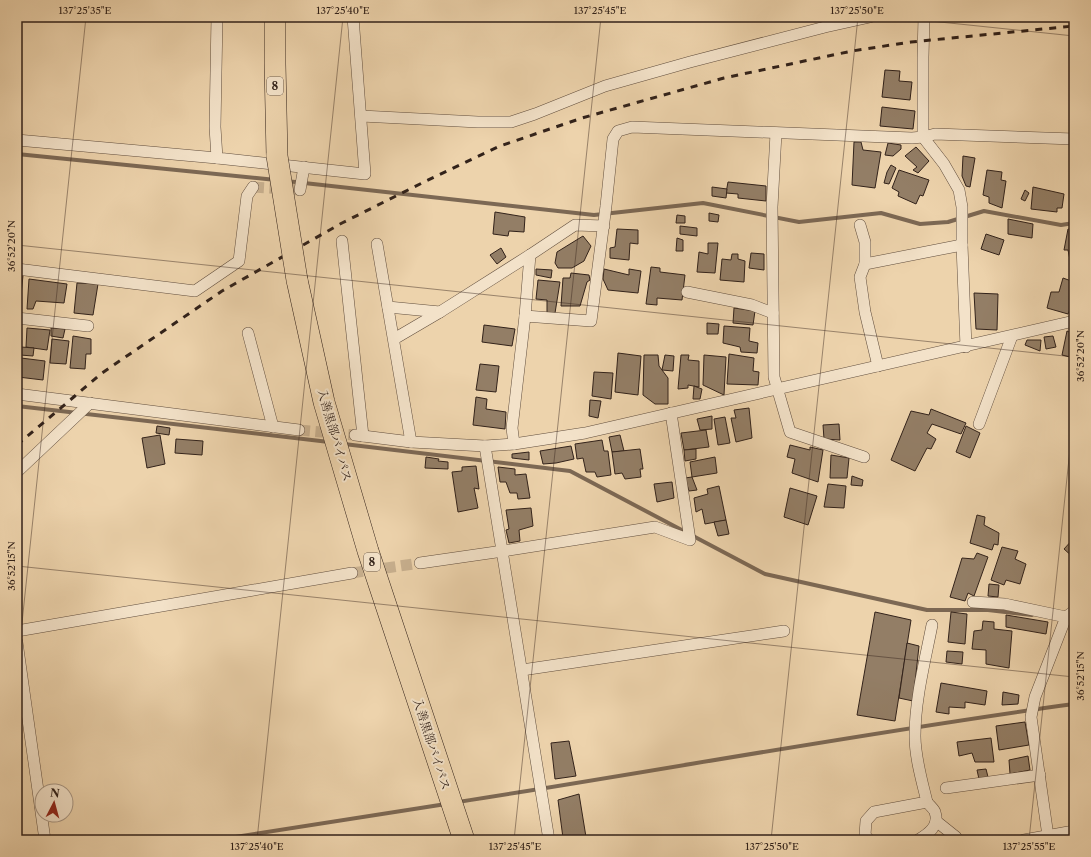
<svg xmlns="http://www.w3.org/2000/svg" width="1091" height="857" font-family="'Libre Caslon Text','Noto Serif JP',serif">
<style>
.lines{fill:none;stroke-linecap:round;stroke-linejoin:round}
.stream{stroke:#7c6854;stroke-width:4}
.building{fill:#937e66;stroke:#32221a}
.street-tunnel{stroke:#c8b08f;stroke-width:11;stroke-dasharray:11 5.5;stroke-linecap:butt}
.street-casing{stroke:#614e3e;stroke-width:12}
.highway-casing{stroke:#32221a;stroke-width:22}
.street{stroke:#f3e2c9;stroke-width:11}
.highway{stroke:#edd3ac;stroke-width:21}
.rail{stroke:#32221a;stroke-width:3;stroke-dasharray:7 7;stroke-linecap:butt}
.highway-bridge-casing{stroke:#32221a;stroke-width:22;stroke-linecap:butt}
.highway-bridge{stroke:#edd3ac;stroke-width:21}
.ticks{fill:none;stroke:#32221a;stroke-width:1;stroke-opacity:0.45}
.labels{text-anchor:middle;dominant-baseline:central;stroke-width:4;stroke-linejoin:round;paint-order:stroke}
.shield{fill:#f3e2c9;stroke:#6c5c4e;stroke-width:1}
.shield-label{font-size:11px;font-weight:bold;fill:#32221a}
.street-label{font-size:12px;fill:#32221a;stroke:#f3e2c9}
.neatline{fill:none;stroke:#32221a;stroke-width:1.5}
.ticks-label{font-size:10px;text-anchor:middle;fill:#32221a}
</style>
<rect width="100%" height="100%" fill="#edd3ac"/>
<filter id="stains"><feTurbulence type="fractalNoise" baseFrequency=".005" numOctaves="4"/><feColorMatrix values="0 0 0 0 .2 0 0 0 0 .09 0 0 0 0 .02 0 0 0 .5 -.17"/></filter>
<radialGradient id="worn" r=".72"><stop offset=".6" stop-color="#630" stop-opacity="0"/><stop offset="1" stop-color="#630" stop-opacity=".3"/></radialGradient>
<g class="lines">
<g class="stream">
<polyline points="17,154 276,180"/>
<polyline points="286,181 594,215 703,203 799,222 881,213 920,224 948,222 984,211 1061,225 1074,223"/>
<polyline points="17,406 329,442"/>
<polyline points="344,444 570,471 765,574 927,610 988,610 1032,615"/>
<path d="M458,802C664,770 868,732 1074,704"/>
<polyline points="216,840 446,804"/>
</g>
</g>
<g class="building">
<polygon points="885,70 900,71 899,81 912,82 910,100 882,97"/>
<polygon points="882,107 915,111 913,129 880,126"/>
<polygon points="854,142 861,142 863,150 881,152 875,188 852,185"/>
<polygon points="888,143 901,145 901,149 893,156 885,155"/>
<polygon points="916,147 929,161 918,173 913,170 917,167 905,156"/>
<polygon points="963,156 975,158 970,187 966,186 962,176"/>
<polygon points="891,165 896,168 889,184 884,183 887,172"/>
<polygon points="899,170 929,180 923,196 920,195 916,204 898,196 899,192 892,188"/>
<polygon points="987,170 1002,172 1001,180 1006,181 1002,208 989,203 989,197 983,195"/>
<polygon points="728,182 766,186 766,201 738,198 738,194 726,193"/>
<polygon points="712,187 727,189 726,198 712,196"/>
<polygon points="1033,187 1064,194 1062,208 1057,208 1057,212 1031,209"/>
<polygon points="1025,190 1029,193 1025,201 1021,199"/>
<polygon points="495,212 525,217 524,232 509,231 508,236 493,234"/>
<polygon points="709,213 719,215 718,222 709,221"/>
<polygon points="677,215 685,216 685,223 676,223"/>
<polygon points="1008,219 1033,224 1032,238 1008,234"/>
<polygon points="680,226 697,228 697,236 680,234"/>
<polygon points="617,229 638,230 638,244 630,243 629,260 610,258 610,248 615,247"/>
<polygon points="1068,229 1074,230 1074,260 1070,260 1068,250 1064,250"/>
<polygon points="986,234 1004,240 999,255 981,249"/>
<polygon points="583,236 591,246 584,261 572,268 558,268 555,263 557,252"/>
<polygon points="677,238 683,240 683,251 676,251"/>
<polygon points="708,243 718,243 715,273 697,272 699,252 708,254"/>
<polygon points="501,248 506,257 497,264 490,255"/>
<polygon points="751,253 764,254 764,270 749,268"/>
<polygon points="732,254 738,254 738,259 745,261 744,282 720,280 722,259 731,260"/>
<polygon points="651,267 660,268 660,272 685,275 682,300 657,298 657,305 646,304"/>
<polygon points="536,269 552,270 551,278 536,275"/>
<polygon points="604,269 629,275 629,269 641,271 638,293 608,290 603,279"/>
<polygon points="571,273 589,275 590,280 587,282 580,306 561,306 563,278 570,278"/>
<polygon points="17,274 23,275 21,296 17,296"/>
<polygon points="1063,278 1074,282 1074,289 1071,299 1074,300 1068,314 1047,308 1051,292 1059,292"/>
<polygon points="29,279 67,284 64,303 36,301 33,309 27,309"/>
<polygon points="538,280 560,282 555,313 547,313 547,300 536,299"/>
<polygon points="77,283 98,284 93,315 74,313"/>
<polygon points="974,293 998,294 997,330 976,329"/>
<polygon points="734,308 755,311 753,325 733,323"/>
<polygon points="707,323 719,324 718,334 707,334"/>
<polygon points="484,325 515,329 512,346 482,342"/>
<polygon points="724,326 750,328 749,341 758,343 757,353 741,352 740,347 723,343"/>
<polygon points="27,328 50,330 47,350 26,347"/>
<polygon points="51,328 65,329 63,338 51,336"/>
<polygon points="1067,331 1074,334 1074,358 1062,355"/>
<polygon points="73,336 91,339 91,354 86,354 85,369 70,368"/>
<polygon points="1053,336 1056,347 1046,349 1044,337"/>
<polygon points="52,339 69,341 66,364 50,363"/>
<polygon points="1027,340 1041,340 1040,351 1025,345"/>
<polygon points="21,347 34,348 33,356 20,355"/>
<polygon points="618,353 641,356 638,395 615,392"/>
<polygon points="729,354 754,358 753,371 759,372 758,385 727,384"/>
<polygon points="644,355 658,355 659,366 668,378 668,404 655,404 643,395"/>
<polygon points="665,355 674,356 673,371 662,370"/>
<polygon points="681,355 689,355 688,360 699,361 699,387 688,385 688,388 678,389"/>
<polygon points="704,355 726,357 724,395 703,385"/>
<polygon points="21,358 45,361 43,380 18,377"/>
<polygon points="480,364 499,366 496,392 476,390"/>
<polygon points="594,372 613,373 611,399 592,396"/>
<polygon points="694,386 702,389 700,399 693,399"/>
<polygon points="476,397 487,399 486,409 506,412 505,429 473,425"/>
<polygon points="590,400 601,401 598,418 589,416"/>
<polygon points="749,408 752,438 736,442 731,418 736,418 734,410"/>
<polygon points="931,409 966,423 961,434 932,424 927,433 936,439 931,449 927,448 915,471 891,460 911,411 929,415"/>
<polygon points="712,416 712,429 700,430 697,419"/>
<polygon points="725,417 730,443 718,445 714,419"/>
<polygon points="839,424 840,440 824,439 823,425"/>
<polygon points="157,426 170,428 169,435 156,433"/>
<polygon points="966,426 980,433 970,458 956,452"/>
<polygon points="706,430 709,447 684,450 681,433"/>
<polygon points="160,435 165,464 147,468 142,438"/>
<polygon points="620,435 624,451 612,452 609,437"/>
<polygon points="176,439 203,441 202,455 175,453"/>
<polygon points="602,440 604,451 608,451 611,475 597,477 595,472 586,472 583,458 577,459 575,444"/>
<polygon points="790,445 810,450 810,447 823,450 818,482 792,473 795,459 787,457"/>
<polygon points="571,446 574,459 556,463 543,464 540,451"/>
<polygon points="640,449 643,469 640,469 641,477 625,479 622,473 615,474 612,452"/>
<polygon points="696,449 696,459 685,461 684,450"/>
<polygon points="529,452 529,460 512,458 512,454"/>
<polygon points="831,455 849,458 847,478 830,478"/>
<polygon points="426,457 439,459 438,461 448,462 448,469 425,468"/>
<polygon points="715,457 717,473 692,477 690,462"/>
<polygon points="476,466 479,489 474,488 478,508 458,512 452,472 462,471 462,467"/>
<polygon points="498,467 515,469 515,475 526,474 530,498 518,499 517,493 510,493 506,482 500,482"/>
<polygon points="852,476 863,480 862,486 851,485"/>
<polygon points="692,477 697,490 689,491 685,478"/>
<polygon points="672,482 674,498 657,502 654,484"/>
<polygon points="828,484 846,486 844,508 824,507"/>
<polygon points="719,486 726,520 705,524 702,509 696,512 694,498 708,494 707,489"/>
<polygon points="790,488 817,496 808,525 784,517"/>
<polygon points="531,508 533,526 519,530 520,541 509,543 506,530 509,529 506,510"/>
<polygon points="977,515 985,517 984,525 999,533 998,545 994,544 992,550 970,543"/>
<polygon points="726,520 729,534 718,536 714,522"/>
<polygon points="1074,538 1074,558 1064,549"/>
<polygon points="1002,547 1018,551 1015,559 1026,564 1020,584 1006,580 1004,585 991,580"/>
<polygon points="977,553 988,557 974,596 968,593 965,601 950,597 962,558 974,559"/>
<polygon points="989,584 999,585 998,597 988,596"/>
<polygon points="875,612 911,620 895,721 857,715"/>
<polygon points="951,612 967,614 965,644 948,642"/>
<polygon points="1006,615 1048,622 1046,634 1006,627"/>
<polygon points="983,621 994,622 994,629 1012,631 1009,668 986,664 986,650 972,649 974,631 982,630"/>
<polygon points="907,643 919,646 913,701 899,698"/>
<polygon points="947,651 963,652 962,664 946,662"/>
<polygon points="941,683 987,691 985,705 965,702 965,708 949,707 949,714 936,712"/>
<polygon points="1003,692 1019,695 1018,704 1002,705"/>
<polygon points="1025,722 1029,745 999,750 996,726"/>
<polygon points="991,738 994,762 975,762 972,753 959,756 957,742"/>
<polygon points="569,741 576,776 555,779 551,743"/>
<polygon points="1028,756 1030,770 1010,774 1009,760"/>
<polygon points="986,769 988,777 979,779 977,770"/>
<polygon points="579,794 586,837 563,838 558,800"/>
</g>
<g class="lines">
<g class="street-tunnel">
<polyline points="253,187 300,190"/>
<polyline points="299,430 355,435"/>
<polyline points="352,573 420,563"/>
</g>
<g class="street-casing">
<g id="street">
<polyline points="217,17 215,127 217,158 365,174 353,17"/>
<polyline points="924,17 923,57 923,137 944,164 959,190 962,207 962,245 966,347"/>
<polyline points="361,116 478,122 511,122 535,114 605,86 690,62 825,27 870,17"/>
<polyline points="776,133 772,207 774,377 790,432 864,457"/>
<polyline points="17,140 217,158"/>
<polyline points="300,190 304,167"/>
<polyline points="860,225 865,242 865,264 860,277 865,312 878,366"/>
<polyline points="342,241 363,436"/>
<polyline points="377,244 411,442"/>
<polyline points="865,264 962,245"/>
<polyline points="17,269 195,291 239,261 247,196 253,187"/>
<polyline points="687,292 752,305 773,313"/>
<polyline points="388,307 440,312 530,255"/>
<polyline points="525,316 530,255 575,225 604,226"/>
<polyline points="17,318 88,326"/>
<polyline points="248,333 273,427"/>
<polyline points="394,339 440,312"/>
<polyline points="17,394 299,430"/>
<polyline points="979,424 1012,336"/>
<polyline points="355,435 411,442 485,446 514,444 585,433 1074,321"/>
<polyline points="514,444 512,428 525,316 591,321 606,206 613,139 618,131 632,127 912,138 923,137 935,134 1074,139"/>
<polyline points="485,446 549,840"/>
<polyline points="17,472 90,403"/>
<polyline points="420,563 503,551 655,527 690,540 671,413"/>
<polyline points="973,602 1005,604 1066,617"/>
<polyline points="17,631 352,573"/>
<polyline points="17,642 45,840"/>
<polyline points="522,670 784,631"/>
<polyline points="946,788 1040,775"/>
<polyline points="936,821 956,837 957,840"/>
<polyline points="1048,836 1031,717 1035,697 1066,617 1074,611"/>
<path d="M869,840L865,835L866,821L874,812L927,802C922,781 915,758 915,736C915,699 925,661 932,625"/>
<path d="M918,840C928,834 940,826 935,812C934,809 929,805 927,802"/>
<polyline points="1024,840 1074,831"/>
</g>
</g>
<g class="highway-casing">
<g id="highway">
<polyline points="275,17 275,64 277,156"/>
<polyline points="297,280 324,402 368,551 464,840"/>
</g>
</g>
<use href="#street" class="street"/>
<use href="#highway" class="highway"/>
<polyline class="rail" points="17,445 102,373 222,291 342,223 424,182 500,146 582,118 724,78 852,51 911,42 1074,26"/>
<g class="highway-bridge-casing">
<polyline id="highway-bridge" points="277,156 297,280"/>
</g>
<use href="#highway-bridge" class="highway-bridge"/>
</g>
<path class="ticks" d="M892,17L1074,36M17,245L1074,357M17,566L1074,677M17,670L86,17M257,840L343,17M514,840L601,17M771,840L858,17M1029,840L1074,411"/>
<g class="labels">
<g class="shield">
<rect x="267" y="77" width="16" height="18" rx="3"/>
<rect x="364" y="553" width="16" height="18" rx="3"/>
</g>
<g class="shield-label">
<text x="275" y="86">8</text>
<text x="372" y="562">8</text>
</g>
<g class="street-label">
<text transform="translate(335 435) rotate(74)">入善黒部バイパス</text>
<text transform="translate(432 744) rotate(72)">入善黒部バイパス</text>
</g>
</g>
<rect width="1091" height="857" fill="none" stroke="#edd3ac" stroke-width="44"/>
<g transform="translate(54 803) rotate(6)"><circle r="19" fill="#f3e2c9" stroke="#a69583"/>
<path d="M0-3L7 15L0 10L-7 15Z" fill="#8f2418"/>
<text y="-6" font-size="11" font-weight="bold" text-anchor="middle" fill="#32221a">N</text>
</g>
<rect x="22" y="22" width="1047" height="813" class="neatline"/>
<g class="ticks-label">
<text x="85" y="14">137°25'35"E</text>
<text x="343" y="14">137°25'40"E</text>
<text x="600" y="14">137°25'45"E</text>
<text x="857" y="14">137°25'50"E</text>
<text transform="translate(11 246) rotate(-90)" y="4">36°52'20"N</text>
<text transform="translate(1080 356) rotate(-90)" y="4">36°52'20"N</text>
<text transform="translate(11 566) rotate(-90)" y="4">36°52'15"N</text>
<text transform="translate(1080 676) rotate(-90)" y="4">36°52'15"N</text>
<text x="257" y="850">137°25'40"E</text>
<text x="515" y="850">137°25'45"E</text>
<text x="772" y="850">137°25'50"E</text>
<text x="1029" y="850">137°25'55"E</text>
</g>
<rect width="100%" height="100%" filter="url(#stains)"/>
<rect width="100%" height="100%" fill="url(#worn)"/>
</svg>
